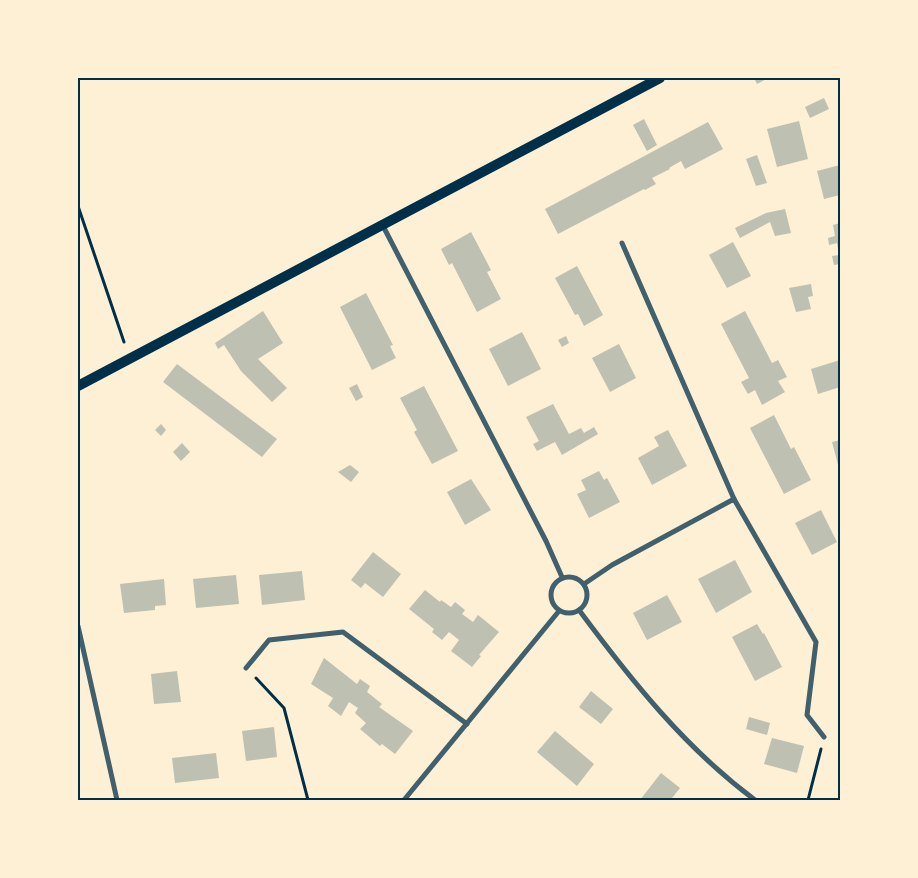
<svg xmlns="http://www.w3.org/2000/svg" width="918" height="878" font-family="Lora,serif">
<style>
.building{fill:#bec0b2}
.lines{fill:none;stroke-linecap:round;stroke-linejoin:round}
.path{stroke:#003049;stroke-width:3}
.minor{stroke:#3f606c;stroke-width:5}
.secondary{stroke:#003049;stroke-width:10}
.neatline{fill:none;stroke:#003049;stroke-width:2}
</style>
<rect width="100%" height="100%" fill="#fdf0d5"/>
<g class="building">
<polygon points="754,78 768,78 757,84"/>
<polygon points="824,98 829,109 810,118 805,107"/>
<polygon points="644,119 657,145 647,151 633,125"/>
<polygon points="799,121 808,159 777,167 767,129"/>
<polygon points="708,122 723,149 685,169 681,161 669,168 670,169 652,178 656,184 645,190 644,189 558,234 545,209"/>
<polygon points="757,155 767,183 756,186 746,159"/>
<polygon points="840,165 840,195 824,199 817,171"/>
<polygon points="785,209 791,233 775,236 770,222 740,238 735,228 766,213"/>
<polygon points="840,223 840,264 834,265 832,256 839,255 837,243 829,245 828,238 835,236 833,225"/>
<polygon points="471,232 491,270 487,272 501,299 477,312 452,263 449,265 441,249"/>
<polygon points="733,242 751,276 727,288 709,255"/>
<polygon points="577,266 603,315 584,326 578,314 575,315 555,278"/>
<polygon points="811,284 813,296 808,297 811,309 796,312 789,288"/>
<polygon points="366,293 393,345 390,346 396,358 372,370 340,307"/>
<polygon points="263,311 283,343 258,359 287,388 272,402 241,371 224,345 218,349 215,343"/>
<polygon points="745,311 772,363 778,360 787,377 778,381 785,392 762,405 755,390 748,394 741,382 749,378 721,324"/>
<polygon points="522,332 541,369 508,386 489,349"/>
<polygon points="566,336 569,343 562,347 558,340"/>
<polygon points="619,344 636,378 610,392 592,358"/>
<polygon points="840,360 840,387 818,394 811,369"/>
<polygon points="177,364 277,439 262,457 163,382"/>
<polygon points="357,384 363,397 356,401 349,388"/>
<polygon points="424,386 458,451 432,464 414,432 417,430 400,398"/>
<polygon points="553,404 569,434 581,428 584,433 594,427 598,434 562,455 555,442 537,451 533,444 539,441 526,417"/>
<polygon points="774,415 791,449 794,447 811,480 784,494 750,428"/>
<polygon points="161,424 166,430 161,436 155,430"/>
<polygon points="668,430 687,466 652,485 638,458 659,446 654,437"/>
<polygon points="840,440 840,472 832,442"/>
<polygon points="182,443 190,452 181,461 173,452"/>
<polygon points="350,465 359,472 351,482 338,472"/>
<polygon points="599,471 604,480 607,478 620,502 589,518 577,494 586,490 581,480"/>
<polygon points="471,479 491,510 465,525 447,492"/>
<polygon points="821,510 837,542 812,555 795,523"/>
<polygon points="373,552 401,574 383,597 365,583 361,588 351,580"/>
<polygon points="735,560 752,592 716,613 698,579"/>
<polygon points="302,571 305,600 262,605 259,575"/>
<polygon points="236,575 239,604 196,608 193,579"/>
<polygon points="164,579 166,605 155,606 155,610 124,613 120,584"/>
<polygon points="425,590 440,602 441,600 451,607 455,602 465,610 462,614 473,622 478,615 499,632 479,655 481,656 472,667 451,651 459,640 449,632 442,640 432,632 434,629 409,609"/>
<polygon points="667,595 682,622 647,640 633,613"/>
<polygon points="757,624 763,634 764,633 782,667 755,681 732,637"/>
<polygon points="324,658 357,684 360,679 370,686 367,692 382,704 379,707 413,731 395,754 382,744 380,746 360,729 366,723 355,713 358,708 349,702 341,716 328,706 333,698 311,684"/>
<polygon points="177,671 181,702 154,704 151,674"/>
<polygon points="591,691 613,709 601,724 579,707"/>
<polygon points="749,717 770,723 767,735 746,729"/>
<polygon points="274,727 277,757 246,761 242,731"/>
<polygon points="555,731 594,764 577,786 537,752"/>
<polygon points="772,738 804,746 797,773 764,764"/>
<polygon points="216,753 219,778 175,783 172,758"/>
<polygon points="661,773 680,788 672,798 674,799 672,800 640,800"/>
</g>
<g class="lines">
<g class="path">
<polyline points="78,206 124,342"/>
<polyline points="256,678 284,708 308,800"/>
<polyline points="808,800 821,749"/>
</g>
<g class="minor">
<polyline points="382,224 546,541 562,577"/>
<polyline points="622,243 734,499"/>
<circle cx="569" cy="595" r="18"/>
<polyline points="584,584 612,565 734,499 816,642 807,715 824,737"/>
<path d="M579,610C631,680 685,748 755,800"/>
<polyline points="78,626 117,800"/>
<polyline points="246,668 269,640 343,632 467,724"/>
<polyline points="404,800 559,611"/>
</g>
<polyline class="secondary" points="78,386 660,78"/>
</g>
<rect width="918" height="878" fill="none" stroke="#fdf0d5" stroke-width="158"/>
<rect x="79" y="79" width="760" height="720" class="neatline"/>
</svg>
